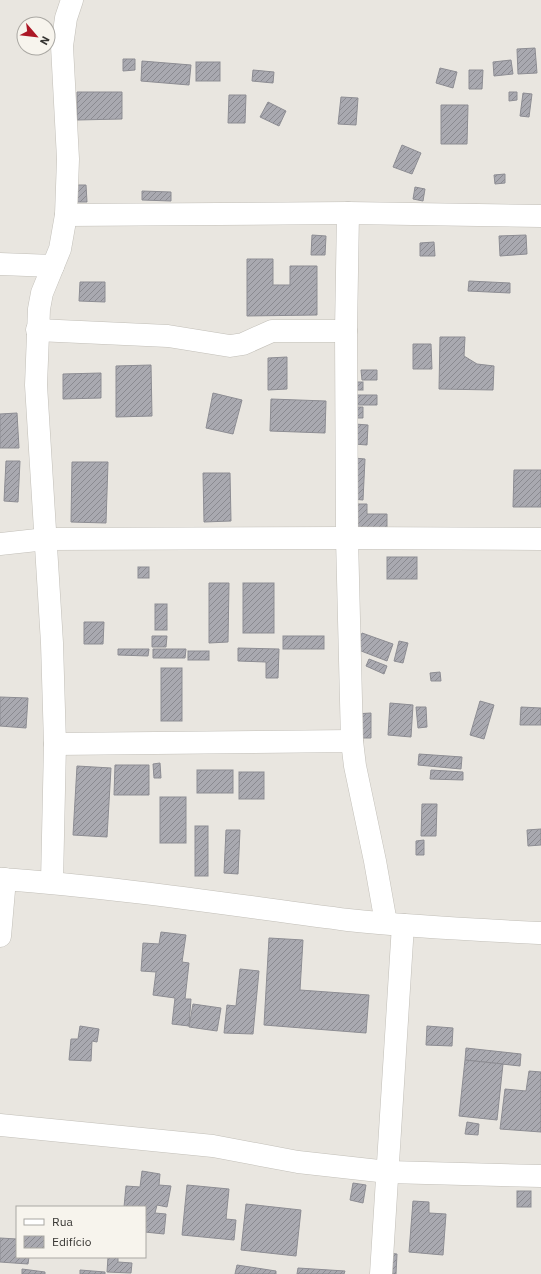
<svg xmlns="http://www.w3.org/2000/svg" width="541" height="1274" font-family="'IBM Plex Sans',sans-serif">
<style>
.building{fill:url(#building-hatch);stroke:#8d8d93}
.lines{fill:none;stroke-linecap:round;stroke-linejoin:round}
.minor-casing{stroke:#c2bfb8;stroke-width:23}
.minor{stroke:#fff;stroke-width:22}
</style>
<defs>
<pattern id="building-hatch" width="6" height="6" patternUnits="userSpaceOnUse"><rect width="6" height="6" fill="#a9a9b0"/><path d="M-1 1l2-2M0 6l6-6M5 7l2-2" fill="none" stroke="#8a8a90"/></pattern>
</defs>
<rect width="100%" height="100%" fill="#e9e6e0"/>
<g class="building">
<polygon points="535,48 537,73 518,74 517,49"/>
<polygon points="123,59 135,59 135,70 123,71"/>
<polygon points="511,60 513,74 494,76 493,62"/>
<polygon points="142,61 191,65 189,85 141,81"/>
<rect x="196" y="62" width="24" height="19"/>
<polygon points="440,68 457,72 453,88 436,83"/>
<polygon points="253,70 274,72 273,83 252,81"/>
<polygon points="469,70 483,70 482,89 469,89"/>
<polygon points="77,92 122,92 122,119 77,120"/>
<polygon points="509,92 517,92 517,100 509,101"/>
<polygon points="523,93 532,94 529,117 520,116"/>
<polygon points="229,95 246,95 245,123 228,123"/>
<polygon points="341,97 358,98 356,125 338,124"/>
<polygon points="268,102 286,111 279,126 260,117"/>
<polygon points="441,105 468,105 467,144 441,144"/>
<polygon points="402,145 421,153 412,174 393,167"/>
<polygon points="505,174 505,183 495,184 494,175"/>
<polygon points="74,185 86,185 87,202 74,202"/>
<polygon points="415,187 425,189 423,201 413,199"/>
<polygon points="142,191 171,192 171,201 142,200"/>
<polygon points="312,235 326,236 325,255 311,255"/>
<polygon points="526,235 527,254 500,256 499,236"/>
<polygon points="434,242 435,256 420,256 420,243"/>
<polygon points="247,259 273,259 273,285 290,285 290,266 317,266 317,315 247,316"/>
<polygon points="469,281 510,283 510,293 468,291"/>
<polygon points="80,282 105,282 105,302 79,301"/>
<polygon points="440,337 465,337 464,356 477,364 494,366 493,390 439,389"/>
<polygon points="413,344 431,344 432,369 413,369"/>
<polygon points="287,357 287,389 268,390 268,358"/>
<polygon points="151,365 152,416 116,417 116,366"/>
<polygon points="361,370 377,370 377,380 362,380"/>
<polygon points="101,373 101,398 63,399 63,374"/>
<rect x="354" y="382" width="9" height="8"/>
<polygon points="213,393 242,400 233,434 206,428"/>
<polygon points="357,395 377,395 377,405 356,405"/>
<polygon points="271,399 326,401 325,433 270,431"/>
<polygon points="354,407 363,407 363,418 355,418"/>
<polygon points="17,413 19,448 0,448 0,414"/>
<polygon points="355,424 368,425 367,445 354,444"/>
<polygon points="354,458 365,459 363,500 352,499"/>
<polygon points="6,461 20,461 18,502 4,501"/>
<polygon points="72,462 108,462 106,523 71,522"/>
<polygon points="514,470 541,470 541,507 513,507"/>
<polygon points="203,473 230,473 231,521 204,522"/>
<polygon points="353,504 367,504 367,514 387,514 387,529 353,528"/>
<rect x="387" y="557" width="30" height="22"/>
<rect x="138" y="567" width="11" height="11"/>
<polygon points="209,583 229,583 228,642 209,643"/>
<rect x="243" y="583" width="31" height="50"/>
<rect x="155" y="604" width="12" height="26"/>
<polygon points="84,622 104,622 103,644 84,644"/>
<polygon points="362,633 393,644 387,661 356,649"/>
<polygon points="152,636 167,636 166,647 152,647"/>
<rect x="283" y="636" width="41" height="13"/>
<polygon points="399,641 408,643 403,663 394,661"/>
<polygon points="238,648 279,649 278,678 266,678 266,662 238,661"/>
<polygon points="118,649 149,649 148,656 118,655"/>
<polygon points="153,649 186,649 185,658 153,658"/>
<rect x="188" y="651" width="21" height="9"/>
<polygon points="369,659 387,666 384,674 366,666"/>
<rect x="161" y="668" width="21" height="53"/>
<polygon points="440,672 441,681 431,681 430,673"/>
<polygon points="0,697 28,698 26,728 0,726"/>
<polygon points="480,701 494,705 484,739 470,735"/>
<polygon points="390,703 413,705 411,737 388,735"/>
<polygon points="416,707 426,707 427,727 418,728"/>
<polygon points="521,707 541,708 541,725 520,725"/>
<polygon points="371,713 371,738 354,738 354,714"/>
<polygon points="419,754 462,757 461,769 418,765"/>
<polygon points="160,763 161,778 154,778 153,764"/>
<polygon points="115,765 149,765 149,795 114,795"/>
<polygon points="77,766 111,768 107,837 73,835"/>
<rect x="197" y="770" width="36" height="23"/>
<polygon points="431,770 463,772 463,780 430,779"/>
<rect x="239" y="772" width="25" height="27"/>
<rect x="160" y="797" width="26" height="46"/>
<polygon points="422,804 437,804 436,836 421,836"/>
<rect x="195" y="826" width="13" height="50"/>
<polygon points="541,829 541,845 528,846 527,830"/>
<polygon points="226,830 240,830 238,874 224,873"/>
<polygon points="424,840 424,855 416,855 416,841"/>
<polygon points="161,932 186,935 182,962 189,963 185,999 191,999 189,1026 172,1024 175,998 153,995 156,972 141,971 143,943 159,944"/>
<polygon points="269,938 303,940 300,990 369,995 366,1033 264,1025"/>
<polygon points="240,969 259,971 253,1034 224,1033 227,1005 236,1006"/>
<polygon points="193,1004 221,1008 217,1031 189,1027"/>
<polygon points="80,1026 99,1029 97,1042 92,1041 91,1061 69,1060 71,1039 78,1039"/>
<polygon points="427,1026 453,1028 452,1046 426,1045"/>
<polygon points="466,1048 521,1054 520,1066 465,1060"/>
<polygon points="465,1060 503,1064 497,1120 459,1116"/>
<polygon points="529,1071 541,1072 541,1132 500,1129 505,1089 526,1091"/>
<polygon points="467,1122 479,1124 478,1135 465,1134"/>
<polygon points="142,1171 160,1174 159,1185 171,1186 167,1207 157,1205 155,1213 166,1214 164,1234 145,1232 145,1207 124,1207 126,1186 140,1187"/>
<polygon points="353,1183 366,1185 363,1203 350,1200"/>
<polygon points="187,1185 229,1189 226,1219 236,1220 234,1240 182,1235"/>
<rect x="517" y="1191" width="14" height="16"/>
<polygon points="413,1201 429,1202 429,1213 446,1214 443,1255 409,1252"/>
<polygon points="246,1204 301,1210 296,1256 241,1250"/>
<polygon points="0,1238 17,1239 17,1257 29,1257 28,1264 0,1262"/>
<polygon points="387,1253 397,1254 396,1274 386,1274"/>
<polygon points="108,1257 118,1257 118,1262 132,1263 131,1273 107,1272"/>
<polygon points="237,1265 276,1271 276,1274 235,1274"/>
<polygon points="298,1268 345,1271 344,1274 297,1274"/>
<polygon points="22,1269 45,1272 45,1274 22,1274"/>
<polygon points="80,1270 105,1272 105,1274 80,1274"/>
</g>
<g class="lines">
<g class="minor-casing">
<g id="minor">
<polyline points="66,215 348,213"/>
<polyline points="0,264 53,266"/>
<polyline points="37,330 168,336 230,346 243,344 272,331 346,331"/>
<polyline points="0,544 46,539 347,538 541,539"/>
<polyline points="352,741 347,538 346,331 348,213 541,216"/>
<polyline points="55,744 352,741 355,766 375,861 386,923"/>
<path d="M0,879C117,887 232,905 348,920C412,927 477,930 541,933"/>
<polyline points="52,882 55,744 52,643 36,385 39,309 42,293 60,249 66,215 68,159 62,46 66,18 72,0"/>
<polyline points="0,936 5,879"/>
<polyline points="0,1125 213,1146 298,1162 388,1172 541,1176"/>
<polyline points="381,1274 403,925"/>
</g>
</g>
<use href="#minor" class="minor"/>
</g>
<rect x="16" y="1206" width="130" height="52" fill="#f7f4ed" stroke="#aaa8a3"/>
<rect x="24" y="1219" width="20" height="6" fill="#ffffff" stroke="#aaa8a3"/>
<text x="52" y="1226" font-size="12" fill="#373633">Rua</text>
<rect x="24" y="1236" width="20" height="12" fill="url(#building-hatch)" stroke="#aaa8a3"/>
<text x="52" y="1246" font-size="12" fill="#373633">Edifício</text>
<g transform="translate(36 36) rotate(118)"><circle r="19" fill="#f7f4ed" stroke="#aaa8a3"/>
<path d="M0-3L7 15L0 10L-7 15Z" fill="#ac1725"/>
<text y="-6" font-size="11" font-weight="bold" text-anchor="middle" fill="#373633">N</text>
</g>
</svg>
